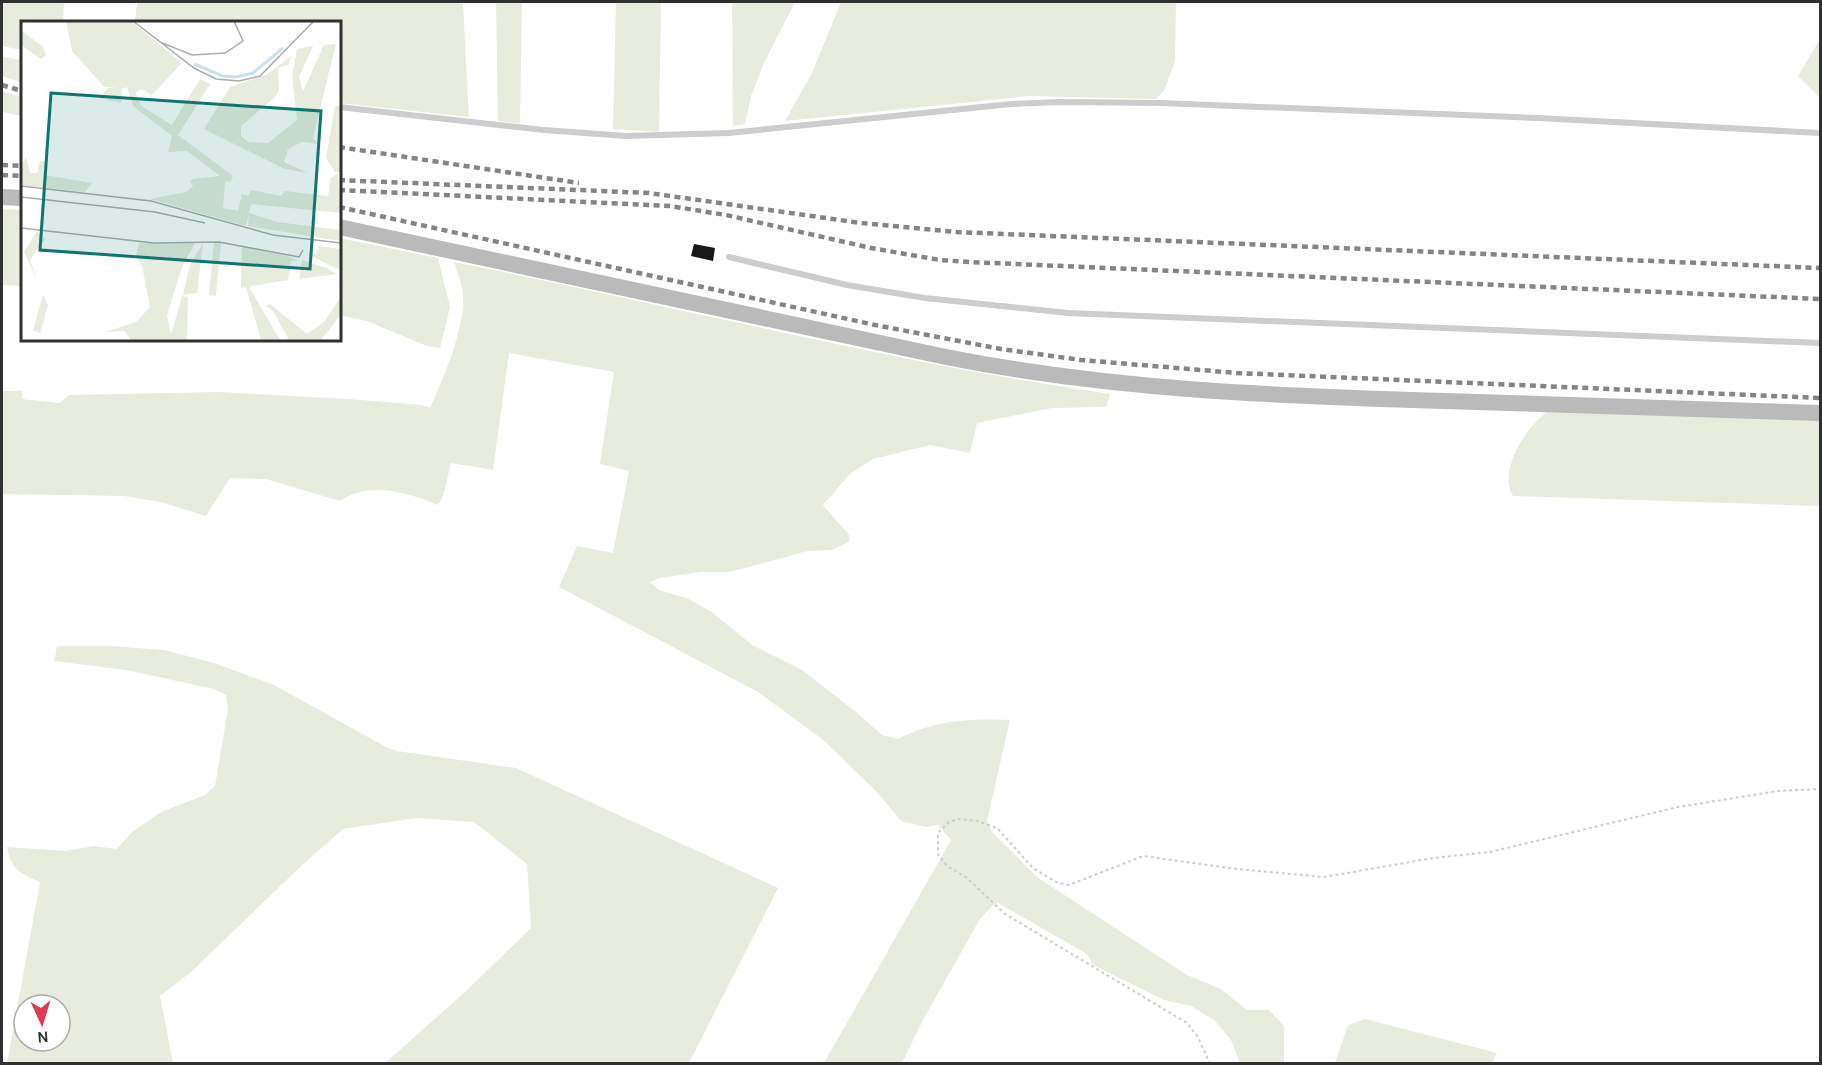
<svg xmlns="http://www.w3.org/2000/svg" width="1822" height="1065" font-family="Karla,sans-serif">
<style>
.green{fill:#e7ecde;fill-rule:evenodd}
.building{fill:#171717}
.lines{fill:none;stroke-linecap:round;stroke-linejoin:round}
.path{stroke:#cdcdcd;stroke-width:2;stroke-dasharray:3 3;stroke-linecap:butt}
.lane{stroke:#cdcdcd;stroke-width:6}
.secondary{stroke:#bababa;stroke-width:16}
.rail{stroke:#858585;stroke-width:4.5;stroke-dasharray:6 4.5;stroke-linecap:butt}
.inset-river{fill:none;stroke:#cbe1eb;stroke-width:3}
.inset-road{fill:none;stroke:#acacac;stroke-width:1.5}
.view{fill:#0f766e;fill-opacity:0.15;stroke:#0f766e;stroke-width:3}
.inset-edge{fill:none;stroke:#303030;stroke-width:3}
</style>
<rect width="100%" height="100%" fill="#fff"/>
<g class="green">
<polygon points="2,2 64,2 63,22 22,22 22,50 2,46"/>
<polygon points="137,2 463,2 469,117 339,103 339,22 135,22"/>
<polygon points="496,2 522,2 520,124 498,121"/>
<polygon points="616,2 661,2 659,132 613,129"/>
<polygon points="732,2 795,2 764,63 751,96 745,124 733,126"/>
<polygon points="841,2 1176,2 1175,61 1164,91 1156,99 1029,96 785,121 812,73"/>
<polygon points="1820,39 1820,98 1798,76"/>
<polygon points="2,57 22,60 22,83 2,76"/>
<polygon points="2,91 22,97 22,116 2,112"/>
<polygon points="2,209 22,210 22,286 2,285"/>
<polygon points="339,238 438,258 450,307 440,348 427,346 367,321 339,315"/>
<path d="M454,262C673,305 889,362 1110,394L1106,407L1052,408L977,423L970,453L930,445L873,459L850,474L823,505L849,535V542L831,550L808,551L730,572H701L659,578L650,582L659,590L689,599L713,613L752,645L802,670L856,712L882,735L898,739C933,720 970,718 1010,720L987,821L992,832L1037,877L1187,975L1221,989L1247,1010H1269L1284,1026V1063H1240L1231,1040L1214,1020L1191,1006L1164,1000L1093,965L1087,954L998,903L992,906L980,919L923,1020L902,1063H824L951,840L938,825L926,827L901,821L876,791L822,739L758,692L559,587L577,546L613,553L629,471L600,464L614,372L509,353L493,470L451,463L443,496L438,505C406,492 370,481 340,501L266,479L230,478L206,516L161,502L124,496L2,494V391H22V399L60,403L69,395L219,392L349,399L422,405L430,408C443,379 466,326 463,294C462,284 457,272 454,262Z"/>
<path d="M1549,410L1820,419V506L1513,496C1497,470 1527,426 1549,410Z"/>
<path d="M57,646H110L164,650L214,663L274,685L386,747L397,751L516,768L778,888L689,1063H385L464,993L531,928L527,864L474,822L416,818L343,829L300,867L191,972L160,996L173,1063H7L40,882C21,874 11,870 7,847L66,851L93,846L117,849L132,832L161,812L205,795L215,786L228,709L226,695L214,689L126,670L54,661ZM24,1005H60V1041H24Z"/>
<polygon points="1365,1019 1497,1053 1492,1063 1335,1063 1348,1025"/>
</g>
<polygon class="building" points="694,244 715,248 713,261 691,256"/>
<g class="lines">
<polyline class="path" points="1210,1064 1198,1037 1187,1023 1005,914 967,878 947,866 938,854 938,833 949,822 958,819 977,821 997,828 1033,868 1058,883 1069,885 1143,856 1237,869 1324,877 1433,858 1490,852 1678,807 1778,791 1820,789"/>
<g class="lane">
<polyline points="339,107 544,130 626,136 729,133 1011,104 1060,102 1161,103 1538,118 1820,133"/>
<polyline points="729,257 847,285 925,298 1068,313 1820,343"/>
</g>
<g class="secondary">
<polyline points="2,197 22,198"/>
<path d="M339,227L946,357C1112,390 1277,396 1445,401C1570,405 1695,409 1820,413"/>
</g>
<g class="rail">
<polyline points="2,85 22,91"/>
<polyline points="339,147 579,183"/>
<polyline points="2,165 22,166"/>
<polyline points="2,175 22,176"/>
<polyline points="339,180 649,193 861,223 957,232 1820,268"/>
<polyline points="339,190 670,206 726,215 871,248 940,260 969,262 1820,299"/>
<polyline points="339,207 875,325 1001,349 1081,360 1237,373 1820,398"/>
</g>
</g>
<g transform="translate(21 21)">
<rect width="320" height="320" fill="#fff"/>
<path d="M45,0H110L161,42L131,74L120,68L115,72L120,85L151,104L179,58L189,63L157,114L212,155L209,161L204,160L202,187L217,190L221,173L227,175L230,169L260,175L264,170L307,175L310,157L317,152L319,192L230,183L225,205L129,178L165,171L172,165L169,160L172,158L199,155L166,130L147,131L151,115L112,85L106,66L101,68L100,82L78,77L87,67H97L83,66L51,30ZM0,9L22,26L25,34L20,38L0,24ZM315,23L292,117L297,123L281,121L267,128L263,141L287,152L264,148L183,108L209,66L247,53L271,34L267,44L257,47L258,69L254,76L220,105V115L227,121L247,122L276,99L271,55L276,28L292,25L278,56L282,70L303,24ZM314,85H319V151H314L305,137ZM5,136L9,152H16L19,140L25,141L24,154L71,162L64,171L0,164V146ZM228,192L256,201L319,209V220L227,205ZM16,210L24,218L9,239L16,258L3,231ZM118,222H174L161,246L146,294L150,314L161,275L167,276L166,319H110L103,310L84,311L115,301L129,286L121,245L115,235ZM182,222L176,272L162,274L169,244ZM193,222H200L195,275L188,274ZM298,225L319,228V249L286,233H295ZM221,226L263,234L277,239L270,240L267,259L220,267ZM281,239L306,247L316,253L278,258ZM225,266H228L259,319H240ZM22,274L27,284L19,312L12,309ZM319,277V295L300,319H268L252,290L245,285L249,283L286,313L303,301Z" fill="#e7ecde"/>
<path class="inset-river" d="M173,43L202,55L215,56L232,52L262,27"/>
<path class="inset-road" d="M112,0L173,47L195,58L218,60L239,55L293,0M139,21L171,34L204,32L222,20L213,0M0,165L130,180L252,214L320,222M0,176L134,191L184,202M0,207L133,222L198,221L278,236L282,229"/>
<path class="view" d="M30,72L300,90L289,248L19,229Z"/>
<rect width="320" height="320" class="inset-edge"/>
</g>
<rect width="1822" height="1065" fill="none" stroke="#303030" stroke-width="6"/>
<g transform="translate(42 1023) rotate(176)"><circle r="28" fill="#ffffff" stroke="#acacac" stroke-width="1.5"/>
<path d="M0-4.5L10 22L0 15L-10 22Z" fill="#de3a52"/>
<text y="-9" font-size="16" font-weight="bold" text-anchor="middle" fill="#303030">N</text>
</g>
</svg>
